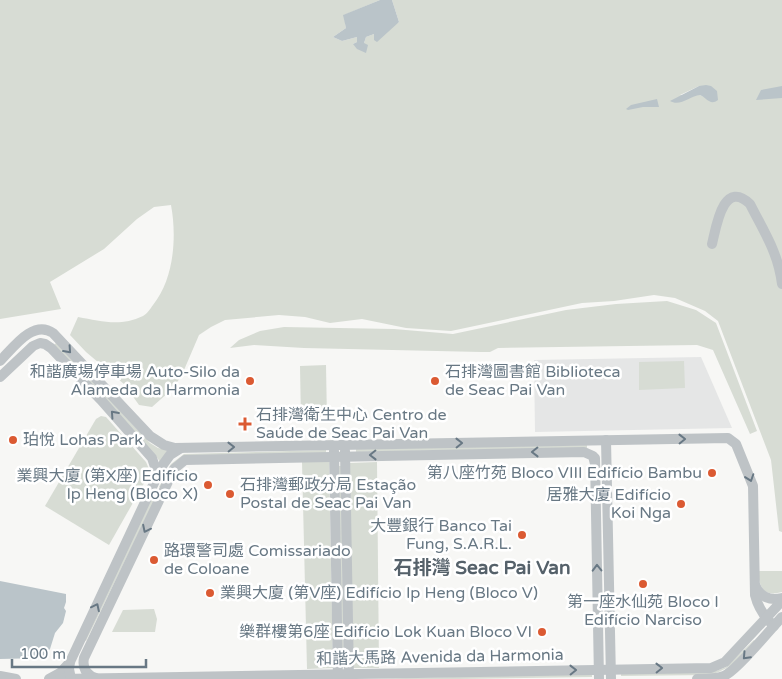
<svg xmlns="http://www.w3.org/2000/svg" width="782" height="679" font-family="'Varela Round','Noto Sans SC',sans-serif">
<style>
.built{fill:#e5e6e6}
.green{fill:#d7dcd4;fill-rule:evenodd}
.water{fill:#bac4c9}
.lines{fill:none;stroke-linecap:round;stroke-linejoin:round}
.minor{stroke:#bec3c6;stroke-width:10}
.oneway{stroke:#687884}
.poi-dot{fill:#db5a32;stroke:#fff;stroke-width:2}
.labels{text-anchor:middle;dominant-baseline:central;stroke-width:5;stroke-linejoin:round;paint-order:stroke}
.poi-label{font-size:16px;fill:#687884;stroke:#fff;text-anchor:end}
.street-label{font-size:16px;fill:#687884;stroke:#fff}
.quarter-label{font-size:19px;font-weight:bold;fill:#55616a;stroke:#fff}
</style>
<rect width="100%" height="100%" fill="#f7f7f5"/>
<polygon class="built" points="701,357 732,428 535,432 534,360"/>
<g class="green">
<path d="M0,0H380L344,15L346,28L333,37L342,41L357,37V42L353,44L364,43L366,37L374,34L375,37L399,22L392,0H782V532L779,531L771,460L718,321L705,311L675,298L654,295L614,301L582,303L451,331L406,328L362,319L330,323L305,317L279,315L225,320L211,327L199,335L181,377L169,392L152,407L139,405L124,384L86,352L70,335L78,317C101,321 120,327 143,316C147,314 150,309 153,305C174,279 177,237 171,205L154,207L137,219L104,249L50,282L61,309L0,319ZM699,86L704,97L700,95H680Z"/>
<polygon points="667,301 696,310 716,323 757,431 750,434 713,350 697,345 498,348 490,352 481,352 304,348 254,345 230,348 239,340 260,331 284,327 394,329 453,334 566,310 616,304"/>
<polygon points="56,343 150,443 158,448 168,450 160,462 156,456 54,345"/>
<polygon points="684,361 685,388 639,390 639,362"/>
<polygon points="326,365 327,421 301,421 300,366"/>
<polygon points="101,416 106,417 146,462 149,469 147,478 109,545 45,506 96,419"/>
<polygon points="587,445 587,448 356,452 356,449"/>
<polygon points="326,450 326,453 191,456 162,488 159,487 171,464 184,454"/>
<polygon points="302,462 329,462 333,668 307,669"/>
<polygon points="377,462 379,668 352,668 350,463"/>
<polygon points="339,466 341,466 344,664 342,664"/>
<polygon points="155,492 158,493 86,641 84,640"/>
<path d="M758,571H782V592C764,597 759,588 758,571Z"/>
<polygon points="154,609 157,619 155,632 112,632 123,610"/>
<path d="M754,640L756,642C741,657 730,670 709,675L621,676V674L716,671L726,667Z"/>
<polygon points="592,674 592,677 459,679 361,679"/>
</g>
<g class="water">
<polygon points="380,0 392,0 399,22 377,42 374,40 374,34 366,37 364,43 368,45 366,53 357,49 353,44 357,42 357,37 342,41 333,37 346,28 343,15"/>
<path d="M706,85L711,86L717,91L718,100C710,106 707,98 700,95C690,96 680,107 670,101L699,86Z"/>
<polygon points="782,86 782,98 756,100 761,90"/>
<polygon points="657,99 659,107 643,107 628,110 626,109 631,105"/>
<polygon points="0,581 66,594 66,602 64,608 66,611 63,623 55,633 50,649 41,658 0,659"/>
</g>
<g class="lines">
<g class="minor">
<path d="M712,244C716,228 723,178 750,204C764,232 778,252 782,284"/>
<path d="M0,361C13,348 33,319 53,333L150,436L164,445L175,448L728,438L736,444L753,486L755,595C758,607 764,617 774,626"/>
<polyline points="0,377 33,346 40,343 45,344 51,348 101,400 152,458 155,467 156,479"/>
<polyline points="606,440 611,679"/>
<polyline points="334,451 338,679"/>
<polyline points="345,451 349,679"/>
<polyline points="595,458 599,679"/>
<path d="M755,585C760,597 770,601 782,598"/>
<polyline points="0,676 16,679"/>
<path d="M96,678C86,675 82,668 84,658L174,469L185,460L584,452L593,456L595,464"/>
<polyline points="49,679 60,673 70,662"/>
<polyline points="60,679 711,668 725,662 782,601"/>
<polyline points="71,679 69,669 70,662 162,466 170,455 181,448"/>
<path d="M697,679C705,679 716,679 724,676C737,670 770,630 782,617"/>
</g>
</g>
<defs><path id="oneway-chevron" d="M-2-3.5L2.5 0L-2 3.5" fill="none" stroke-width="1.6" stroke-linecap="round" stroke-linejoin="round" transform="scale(1.25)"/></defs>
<g class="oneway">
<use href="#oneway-chevron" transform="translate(68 350) rotate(48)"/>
<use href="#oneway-chevron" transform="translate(114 414) rotate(-132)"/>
<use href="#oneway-chevron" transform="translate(682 439) rotate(-1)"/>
<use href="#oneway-chevron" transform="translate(459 443) rotate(-1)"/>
<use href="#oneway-chevron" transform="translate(231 447) rotate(-1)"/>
<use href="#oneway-chevron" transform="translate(535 452) rotate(179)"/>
<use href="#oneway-chevron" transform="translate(373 455) rotate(179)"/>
<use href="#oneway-chevron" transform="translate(750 478) rotate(71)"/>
<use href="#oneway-chevron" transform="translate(146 529) rotate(116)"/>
<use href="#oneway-chevron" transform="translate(597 568) rotate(-91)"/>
<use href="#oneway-chevron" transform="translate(96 607) rotate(-64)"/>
<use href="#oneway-chevron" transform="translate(746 656) rotate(133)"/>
<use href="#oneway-chevron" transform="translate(659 668) rotate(-1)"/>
<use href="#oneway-chevron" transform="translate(573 670) rotate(-1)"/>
</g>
<g class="poi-dot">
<circle cx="250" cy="381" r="5"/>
<circle cx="435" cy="381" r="5"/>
<path d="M242.5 416.5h5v5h5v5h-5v5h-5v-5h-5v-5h5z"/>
<circle cx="13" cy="440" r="5"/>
<circle cx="712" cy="473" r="5"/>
<circle cx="208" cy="485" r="5"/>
<circle cx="230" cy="494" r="5"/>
<circle cx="681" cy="504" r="5"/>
<circle cx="522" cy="535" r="5"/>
<circle cx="154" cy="560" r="5"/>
<circle cx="643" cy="584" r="5"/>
<circle cx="210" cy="593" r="5"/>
<circle cx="542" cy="632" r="5"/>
</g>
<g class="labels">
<g class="poi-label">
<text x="240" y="372">和諧廣場停車場 Auto-Silo da<tspan x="240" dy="18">Alameda da Harmonia</tspan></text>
<text x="445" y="372" text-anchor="start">石排灣圖書館 Biblioteca<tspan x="445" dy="18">de Seac Pai Van</tspan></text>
<text x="256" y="415" text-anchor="start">石排灣衛生中心 Centro de<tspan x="256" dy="18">Saúde de Seac Pai Van</tspan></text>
<text x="23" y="440" text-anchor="start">珀悅 Lohas Park</text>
<text x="702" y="473">第八座竹苑 Bloco VIII Edifício Bambu</text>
<text x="198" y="476">業興大廈 (第X座) Edifício<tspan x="198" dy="18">Ip Heng (Bloco X)</tspan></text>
<text x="240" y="485" text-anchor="start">石排灣郵政分局 Estação<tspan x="240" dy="18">Postal de Seac Pai Van</tspan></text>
<text x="671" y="495">居雅大廈 Edifício<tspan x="671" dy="18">Koi Nga</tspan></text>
<text x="512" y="526">大豐銀行 Banco Tai<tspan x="512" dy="18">Fung, S.A.R.L.</tspan></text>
<text x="164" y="551" text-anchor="start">路環警司處 Comissariado<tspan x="164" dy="18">de Coloane</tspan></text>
<text x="220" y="593" text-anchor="start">業興大廈 (第V座) Edifício Ip Heng (Bloco V)</text>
<text x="643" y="602" text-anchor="middle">第一座水仙苑 Bloco I<tspan x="643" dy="18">Edifício Narciso</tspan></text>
<text x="532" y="632">樂群樓第6座 Edifício Lok Kuan Bloco VI</text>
</g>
<g class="street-label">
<text transform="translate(440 657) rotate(-1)">和諧大馬路 Avenida da Harmonia</text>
</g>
<g class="quarter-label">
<text x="482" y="568">石排灣 Seac Pai Van</text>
</g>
</g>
<path d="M12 659v8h134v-8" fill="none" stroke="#687884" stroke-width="2.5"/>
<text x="20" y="659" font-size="15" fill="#687884" stroke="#ffffff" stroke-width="4" paint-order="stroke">100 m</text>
</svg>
